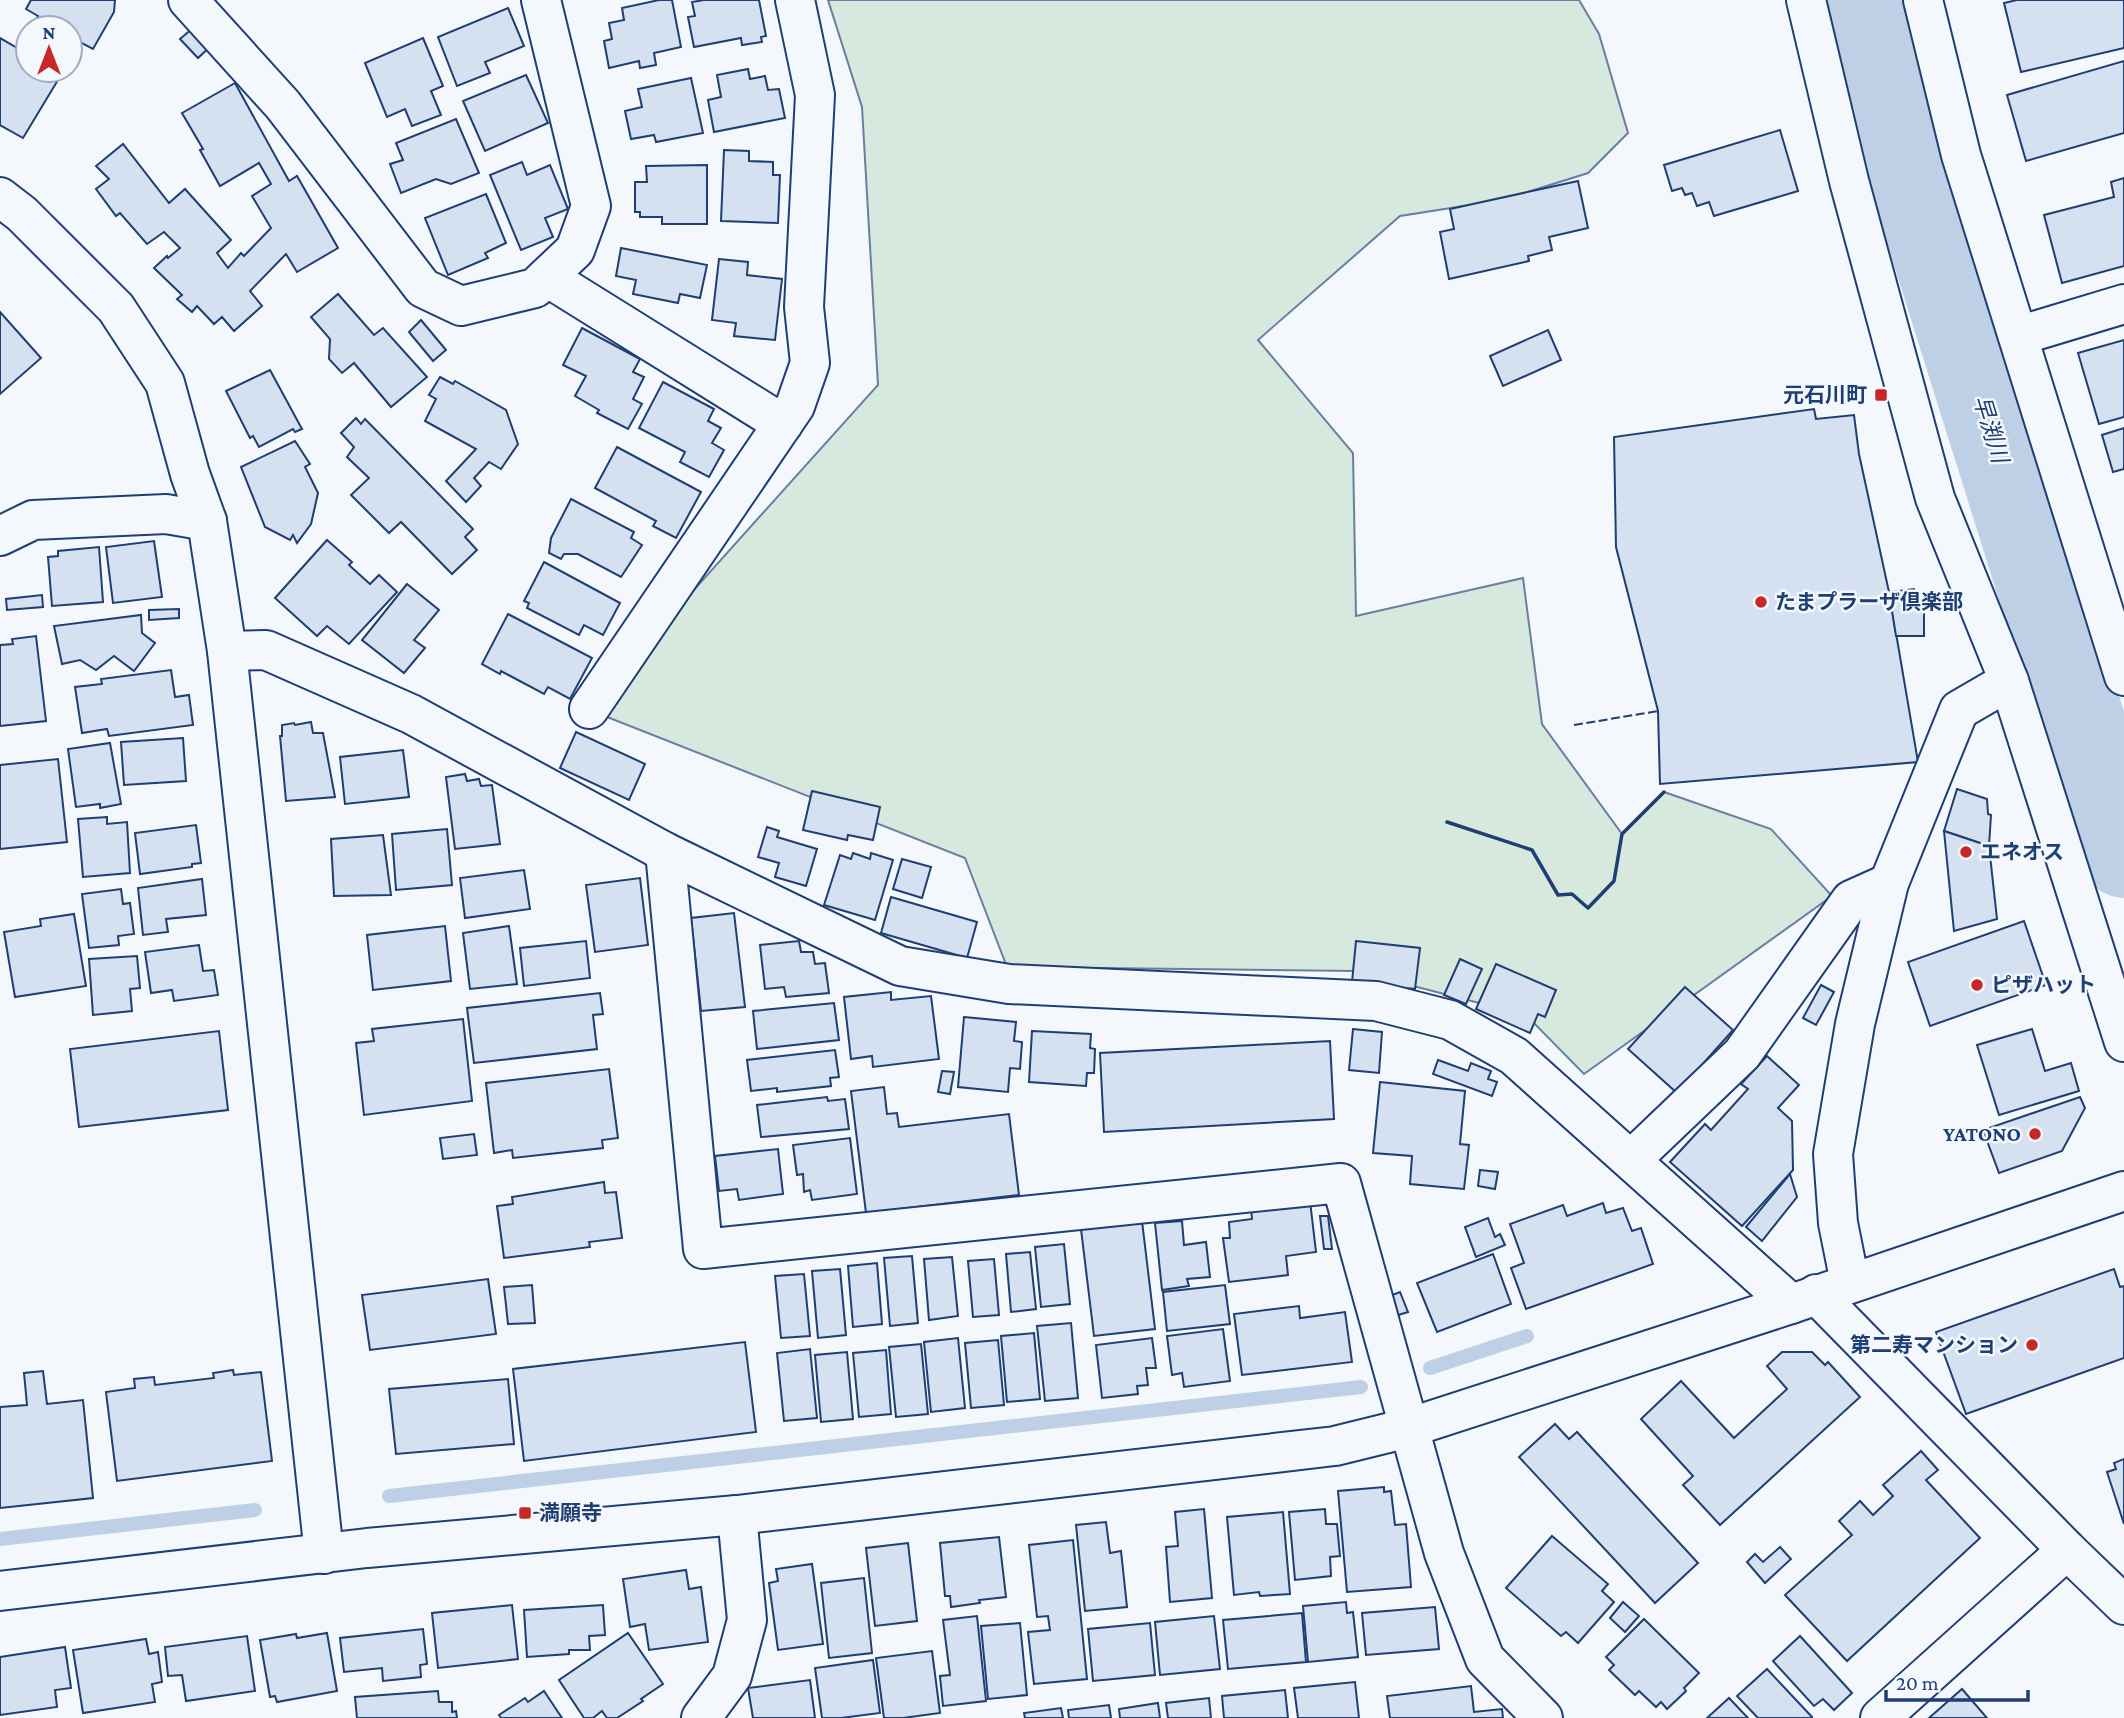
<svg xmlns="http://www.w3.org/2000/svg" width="2124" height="1718" font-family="'Crimson Pro','Noto Sans JP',serif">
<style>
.green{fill:#d7e8df;stroke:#687fa3;stroke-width:2}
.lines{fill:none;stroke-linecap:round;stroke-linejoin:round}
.stream{stroke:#bed0e5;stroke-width:14}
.river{stroke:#bed0e5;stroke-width:86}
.building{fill:#d5e0f0;stroke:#1d3f73;stroke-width:2}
.street-casing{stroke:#1d3f73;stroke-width:42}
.secondary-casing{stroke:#1d3f73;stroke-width:42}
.primary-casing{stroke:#1d3f73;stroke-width:42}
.street{stroke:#f4f7fb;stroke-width:38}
.secondary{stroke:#f4f7fb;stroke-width:38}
.primary{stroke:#f4f7fb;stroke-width:38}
.fence{stroke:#1d3f73;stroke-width:2;stroke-dasharray:9 3.5;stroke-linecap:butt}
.wall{stroke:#1d3f73;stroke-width:3.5}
.poi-dot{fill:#c62828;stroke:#f4f7fb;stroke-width:2.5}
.labels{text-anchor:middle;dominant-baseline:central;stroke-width:5;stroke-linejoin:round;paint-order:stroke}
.poi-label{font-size:21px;font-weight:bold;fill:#1d3f73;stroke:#f4f7fb;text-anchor:start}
.water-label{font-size:23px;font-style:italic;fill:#1d3f73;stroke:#f4f7fb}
</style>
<rect width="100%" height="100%" fill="#f4f7fb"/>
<polygon class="green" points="828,0 1579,0 1599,34 1628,133 1588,173 1502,200 1400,216 1258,340 1353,453 1356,616 1523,578 1542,724 1622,834 1664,792 1771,829 1832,896 1584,1074 1526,1015 1355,971 1007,967 965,858 602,715 674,612 878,385 862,107"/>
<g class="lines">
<g class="stream">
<polyline points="1430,1368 1527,1336"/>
<polyline points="389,1496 1361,1387"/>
<polyline points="0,1539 255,1510"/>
</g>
<polyline class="river" points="1866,0 1924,217 2124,855"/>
</g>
<g class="building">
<polygon points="31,0 115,0 114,12 93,49 70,37 70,28 31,28 38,16 26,9"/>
<polygon points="659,0 672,0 681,47 654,53 656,65 640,68 639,61 609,68 604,41 612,39 609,23 624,20 622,8"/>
<polygon points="704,0 759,0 766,36 761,37 762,42 742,45 741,38 694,47 688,17 695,16 692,2"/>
<polygon points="2017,0 2124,0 2124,48 2021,72 2004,3"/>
<polygon points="508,8 524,46 485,62 490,73 457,86 438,37"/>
<polygon points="194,27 212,45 198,58 180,39"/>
<polygon points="28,34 28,70 64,70 23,138 0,125 0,38 19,49"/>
<polygon points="423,38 443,86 431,91 441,115 412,126 405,109 387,117 365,63"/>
<polygon points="2124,61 2124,133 2026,161 2007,95"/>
<polygon points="748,69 750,79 765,76 768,90 779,89 785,118 714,132 708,100 721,97 717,75"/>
<polygon points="526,75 548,123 485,151 463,101"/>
<polygon points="691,78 703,133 656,142 654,135 631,139 625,111 642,107 638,89"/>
<polygon points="235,83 289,181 297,176 338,248 297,272 286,254 250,291 262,306 234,331 222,317 214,324 197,306 192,312 177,299 182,295 154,268 167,256 168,258 180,248 164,232 147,244 120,213 116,216 96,189 109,179 96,166 123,144 169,203 185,189 231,240 217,253 228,268 241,253 244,256 271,228 252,196 271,184 259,163 220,186 200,150 203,149 182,113"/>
<polygon points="456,119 479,173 451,184 436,179 401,193 390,164 403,160 396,143"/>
<polygon points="1780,130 1798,191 1714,216 1709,202 1697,206 1692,193 1685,195 1682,188 1672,191 1664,165"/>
<polygon points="724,150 749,151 749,161 773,162 773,175 780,175 778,223 721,221"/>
<polygon points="522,162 527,175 550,165 568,209 545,218 553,237 521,250 490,175"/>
<polygon points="707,165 707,224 662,224 662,217 640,217 640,212 635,212 635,182 647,182 646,166"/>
<polygon points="2124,178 2124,266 2062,283 2044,215 2114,197 2111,182"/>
<polygon points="1578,181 1588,228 1549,237 1552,250 1528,256 1529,261 1449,279 1440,232 1454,229 1450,209"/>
<polygon points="486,194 506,243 485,253 488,258 448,275 425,218"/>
<polygon points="621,248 707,265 700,298 680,294 678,303 633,294 636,280 616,276"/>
<polygon points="719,259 748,262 747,275 782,279 775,340 734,336 736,323 712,320"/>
<polygon points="338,294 374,335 383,328 427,377 391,407 354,363 342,373 329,359 330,339 311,317"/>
<polygon points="0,312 41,358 0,394"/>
<polygon points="421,320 446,350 433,361 409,332"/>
<polygon points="582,328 640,359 633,372 644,377 633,399 642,404 628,429 597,413 599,410 575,396 586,376 563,365"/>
<polygon points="1548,330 1561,360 1503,386 1490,356"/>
<polygon points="2124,340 2124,417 2099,424 2078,353"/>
<polygon points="270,370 302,429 295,432 293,429 259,447 253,436 250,438 226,391"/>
<polygon points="440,377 453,384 455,381 506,410 518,444 501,469 489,462 474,478 481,486 466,502 446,481 476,449 425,421 436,399 429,395"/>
<polygon points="663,382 714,409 708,421 721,428 712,443 724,450 709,477 680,462 685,452 639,428"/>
<polygon points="1814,409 1816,419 1854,415 1859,454 1889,592 1918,762 1660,784 1658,711 1616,547 1614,437"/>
<polygon points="356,418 361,424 365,419 473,529 465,537 477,550 452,574 401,522 389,533 351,495 369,478 347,457 354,447 341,433"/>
<polygon points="2124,428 2124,469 2113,472 2102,435"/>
<polygon points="295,441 310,464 305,467 318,493 311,524 297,543 293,535 290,540 265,527 241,467"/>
<polygon points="617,447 701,492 676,538 653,526 656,521 595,488"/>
<polygon points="571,499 634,532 631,538 642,545 621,577 578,554 564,554 561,559 549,553 551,538"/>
<polygon points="327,540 352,562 349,565 370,584 379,575 397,592 349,644 327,626 317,636 275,598"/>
<polygon points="154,541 162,597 113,603 106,547"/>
<polygon points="99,547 103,602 52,606 48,557 58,556 58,551"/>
<polygon points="544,562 620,603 603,635 584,625 579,635 527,608 529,603 524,601"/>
<polygon points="407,584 439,610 414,640 425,648 404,673 362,640"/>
<polygon points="1914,589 1915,604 1924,605 1924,636 1896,636 1889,592"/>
<polygon points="42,595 43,607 7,610 6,599"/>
<polygon points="179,609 179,618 149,620 149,610"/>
<polygon points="508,614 592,658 570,699 548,687 544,694 501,671 500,674 482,664"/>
<polygon points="141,615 142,633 155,643 134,671 114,656 96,670 80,660 62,664 54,626"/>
<polygon points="36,636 46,721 0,726 0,645 13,644 12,639"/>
<polygon points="171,670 175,697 189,695 193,725 109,736 107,729 82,733 75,687 102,684 101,679"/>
<polygon points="311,722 313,733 323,733 335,797 286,801 280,736 282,736 282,725 294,723 295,725"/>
<polygon points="576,732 645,764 629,800 560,768"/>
<polygon points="183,738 186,781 124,785 121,742"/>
<polygon points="110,743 121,804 100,808 100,804 76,807 68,749"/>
<polygon points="403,750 409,797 345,804 340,757"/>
<polygon points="58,759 67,842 0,849 0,765"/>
<polygon points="465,774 467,781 479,779 481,786 492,785 500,844 455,849 446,777"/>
<polygon points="1957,789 1987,799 1988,814 1991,815 1989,846 1944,831"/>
<polygon points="812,791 880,807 873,840 848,835 847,840 803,830"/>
<polygon points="107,817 107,824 127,822 130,873 83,877 78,819"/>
<polygon points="196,825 201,863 192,864 192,867 140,874 135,833"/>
<polygon points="767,827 779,831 777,837 817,849 806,886 775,877 779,863 758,857"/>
<polygon points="447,829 452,885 396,890 392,834"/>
<polygon points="1944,831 1989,846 1997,919 1954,931"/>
<polygon points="383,835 391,895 334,896 331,839"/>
<polygon points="853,853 870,859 871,853 893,860 875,920 824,905 840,855 851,859"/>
<polygon points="902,859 931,867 922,898 893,889"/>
<polygon points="524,870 530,909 465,918 460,878"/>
<polygon points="640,878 648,945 595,952 586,885"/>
<polygon points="202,879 206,915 166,919 168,932 143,935 138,888"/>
<polygon points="121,889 123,904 130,903 134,934 118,936 119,945 89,948 82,894"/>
<polygon points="891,897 977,922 967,958 881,933"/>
<polygon points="734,913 745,1007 701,1011 691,918"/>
<polygon points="74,914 86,986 15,997 4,932 41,926 40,919"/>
<polygon points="2024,921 2046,985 1930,1026 1908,962"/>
<polygon points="445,926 451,981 373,990 367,935"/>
<polygon points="509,926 517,984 470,989 463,933"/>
<polygon points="586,941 590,978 524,986 520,948"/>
<polygon points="799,941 801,952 813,952 815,964 825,963 829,993 786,997 784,987 765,989 760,945"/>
<polygon points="1356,941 1420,948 1415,989 1352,982"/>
<polygon points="199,945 203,971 214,970 218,995 174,1001 172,990 151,993 145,952"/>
<polygon points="137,956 140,988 130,989 132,1011 93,1015 89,959"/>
<polygon points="1460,959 1482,969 1466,1004 1444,995"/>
<polygon points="1496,964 1556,990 1545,1017 1538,1014 1530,1033 1476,1009"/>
<polygon points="1821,985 1834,992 1816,1025 1803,1018"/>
<polygon points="1685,987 1733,1030 1677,1093 1628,1049"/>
<polygon points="891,992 891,1000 931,996 939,1059 873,1067 872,1056 851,1059 844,997"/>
<polygon points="600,993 603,1014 593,1015 597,1049 474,1063 467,1008"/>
<polygon points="834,1003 839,1040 757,1049 753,1011"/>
<polygon points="964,1017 1016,1022 1014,1041 1022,1042 1020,1069 1010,1068 1008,1092 958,1087"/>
<polygon points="463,1019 472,1101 364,1115 356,1043 374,1041 372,1029"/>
<polygon points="1353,1029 1382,1032 1379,1073 1349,1070"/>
<polygon points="2032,1029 2045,1071 2071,1063 2079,1091 1999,1115 1977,1045"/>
<polygon points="219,1031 228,1110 79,1127 70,1049"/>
<polygon points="1032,1031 1091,1034 1090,1048 1095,1049 1094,1073 1087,1073 1086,1086 1029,1082"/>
<polygon points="1330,1041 1334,1119 1104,1132 1100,1053"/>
<polygon points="835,1050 839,1077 830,1078 831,1086 777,1092 777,1088 751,1091 747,1060"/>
<polygon points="1767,1056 1799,1085 1778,1108 1792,1121 1793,1170 1742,1226 1670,1162 1705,1124 1711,1130 1748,1089 1741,1084"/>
<polygon points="1438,1060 1468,1071 1471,1063 1491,1071 1488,1079 1497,1082 1492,1096 1433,1074"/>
<polygon points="609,1069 618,1138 602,1140 603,1148 513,1158 512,1150 494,1153 486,1083"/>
<polygon points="942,1071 954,1072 950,1094 938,1092"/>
<polygon points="1380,1082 1465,1091 1460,1144 1469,1145 1464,1189 1410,1184 1412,1156 1373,1153"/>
<polygon points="884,1087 887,1114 897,1113 899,1127 1009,1114 1019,1195 866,1213 851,1091"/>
<polygon points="827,1097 828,1101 845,1099 849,1129 761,1137 757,1105"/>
<polygon points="2080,1097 2085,1108 2062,1151 1999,1173 1983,1130"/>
<polygon points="474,1134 477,1155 443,1159 440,1138"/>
<polygon points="850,1138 857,1194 812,1200 810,1190 804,1192 803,1174 797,1175 793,1145"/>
<polygon points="778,1149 783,1194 739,1200 737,1189 719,1191 715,1156"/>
<polygon points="1480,1170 1498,1172 1495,1189 1478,1186"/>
<polygon points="1790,1174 1797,1197 1762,1241 1746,1227"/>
<polygon points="604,1182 605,1193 616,1192 622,1238 589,1242 590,1247 504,1258 497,1206 513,1204 512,1197"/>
<polygon points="1310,1201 1316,1252 1286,1256 1288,1275 1229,1282 1223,1238 1230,1238 1229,1222 1252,1219 1251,1208"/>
<polygon points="1603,1203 1606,1213 1623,1208 1632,1231 1641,1228 1653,1264 1526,1309 1511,1268 1524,1263 1510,1224 1563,1205 1567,1216"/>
<polygon points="1320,1216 1328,1216 1332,1249 1324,1249"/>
<polygon points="1488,1218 1495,1237 1500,1234 1505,1245 1476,1257 1465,1227"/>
<polygon points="1142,1221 1155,1329 1094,1336 1081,1229"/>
<polygon points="1182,1221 1184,1245 1206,1242 1210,1277 1187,1279 1189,1286 1162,1290 1155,1223"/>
<polygon points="1064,1244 1070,1304 1041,1307 1035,1247"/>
<polygon points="1030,1252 1036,1309 1011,1312 1006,1254"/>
<polygon points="1493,1254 1511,1304 1437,1332 1417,1283"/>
<polygon points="912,1256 918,1323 890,1326 884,1258"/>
<polygon points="952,1257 958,1316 929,1320 924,1259"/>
<polygon points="994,1259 999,1315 973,1317 968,1261"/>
<polygon points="877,1263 882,1324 853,1327 848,1266"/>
<polygon points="840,1269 846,1335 818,1338 812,1271"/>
<polygon points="2114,1269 2120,1287 2124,1286 2124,1358 1966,1414 1936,1332"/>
<polygon points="804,1274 810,1336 781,1338 775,1276"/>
<polygon points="488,1279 496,1334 370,1350 362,1295"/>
<polygon points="532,1285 535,1323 508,1324 504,1287"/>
<polygon points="1225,1285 1230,1324 1167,1331 1163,1292"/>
<polygon points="1400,1292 1408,1312 1395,1316 1387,1297"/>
<polygon points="1299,1306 1300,1318 1345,1312 1352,1362 1242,1375 1234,1314"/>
<polygon points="1071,1323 1078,1398 1045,1401 1037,1326"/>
<polygon points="1223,1329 1230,1381 1184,1387 1182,1373 1172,1375 1167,1336"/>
<polygon points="1034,1333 1040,1399 1007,1402 1001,1336"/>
<polygon points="958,1338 965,1408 931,1412 924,1342"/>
<polygon points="1152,1338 1156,1368 1146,1368 1148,1385 1137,1386 1138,1394 1102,1398 1096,1345"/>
<polygon points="998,1340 1004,1405 971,1408 965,1343"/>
<polygon points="745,1342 756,1432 524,1461 513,1369"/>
<polygon points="921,1344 928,1414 896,1417 889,1347"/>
<polygon points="810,1349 817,1418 784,1421 777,1353"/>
<polygon points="886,1350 891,1414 859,1417 853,1353"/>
<polygon points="847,1352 853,1419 821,1422 815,1355"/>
<polygon points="1782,1352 1812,1352 1825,1365 1828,1362 1860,1397 1720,1525 1683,1485 1693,1476 1641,1419 1681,1381 1734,1438 1787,1389 1767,1366"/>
<polygon points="233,1370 234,1375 261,1372 272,1461 117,1481 106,1392 135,1388 134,1379 154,1377 155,1385 214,1378 213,1373"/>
<polygon points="43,1371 47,1404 83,1400 93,1498 0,1508 0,1407 27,1405 24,1373"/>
<polygon points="508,1379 514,1444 396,1454 389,1389"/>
<polygon points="1555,1424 1569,1439 1577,1432 1698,1563 1655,1603 1519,1457"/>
<polygon points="1921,1451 1938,1470 1926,1480 1980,1538 1847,1661 1785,1595 1852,1535 1839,1521 1860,1501 1873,1515 1893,1496 1883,1485"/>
<polygon points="2124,1459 2124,1524 2107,1472 2116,1469 2114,1463"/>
<polygon points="1384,1487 1384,1492 1391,1491 1395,1525 1406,1524 1411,1587 1347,1592 1338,1491"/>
<polygon points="1204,1509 1212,1598 1170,1602 1166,1547 1178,1546 1175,1512"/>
<polygon points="1325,1509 1326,1524 1337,1524 1340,1556 1330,1557 1331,1576 1295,1580 1289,1512"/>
<polygon points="1283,1512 1290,1594 1260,1596 1259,1592 1234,1595 1227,1517"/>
<polygon points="1106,1522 1110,1553 1121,1551 1127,1607 1085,1611 1076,1525"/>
<polygon points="1552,1536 1608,1584 1602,1591 1614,1602 1578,1643 1566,1632 1561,1636 1506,1588"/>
<polygon points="999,1537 1006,1597 979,1600 980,1603 951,1607 950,1596 945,1596 940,1543"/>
<polygon points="1073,1540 1087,1679 1034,1684 1028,1632 1050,1630 1048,1616 1037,1617 1029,1545"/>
<polygon points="908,1543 917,1621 875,1626 866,1548"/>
<polygon points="1780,1547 1791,1559 1765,1583 1747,1562 1755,1554 1763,1562"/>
<polygon points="812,1564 823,1644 778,1650 769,1583 778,1581 776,1569"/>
<polygon points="686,1570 689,1589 701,1587 708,1642 649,1650 645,1624 630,1627 623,1579"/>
<polygon points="864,1578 872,1653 829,1658 821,1583"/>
<polygon points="1346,1602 1347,1613 1353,1612 1358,1657 1308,1662 1303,1606"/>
<polygon points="1623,1602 1639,1616 1625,1632 1610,1618"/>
<polygon points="512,1605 518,1659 438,1668 432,1613"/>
<polygon points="603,1605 605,1635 589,1636 590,1650 569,1650 569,1654 527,1657 524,1610"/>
<polygon points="1435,1607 1439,1649 1366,1655 1362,1613"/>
<polygon points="1302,1613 1306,1662 1228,1669 1223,1620"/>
<polygon points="977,1616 986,1701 943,1706 940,1676 950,1675 943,1620"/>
<polygon points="1214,1616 1220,1669 1160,1675 1155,1622"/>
<polygon points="1644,1619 1699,1673 1684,1688 1686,1691 1667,1709 1661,1702 1656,1707 1639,1691 1635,1695 1609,1670 1614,1665 1606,1657"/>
<polygon points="1020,1623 1027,1695 988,1699 981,1626"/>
<polygon points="1150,1623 1155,1675 1093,1681 1088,1629"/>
<polygon points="423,1629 427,1664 420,1665 421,1677 383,1681 382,1668 344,1672 340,1638"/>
<polygon points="327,1633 337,1691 277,1702 275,1696 270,1697 260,1640 296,1634 297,1638"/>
<polygon points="628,1633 663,1684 641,1699 643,1701 617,1718 607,1718 602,1711 593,1718 584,1718 559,1680"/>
<polygon points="247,1636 255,1691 186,1701 182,1675 168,1676 165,1647"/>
<polygon points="1800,1636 1852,1693 1834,1710 1823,1699 1814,1706 1773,1661"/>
<polygon points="146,1639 149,1654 158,1652 162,1682 152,1684 155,1702 83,1713 73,1650"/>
<polygon points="65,1647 71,1688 55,1690 57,1707 0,1715 0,1657"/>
<polygon points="932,1651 940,1713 903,1718 884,1718 876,1658"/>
<polygon points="873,1660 880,1713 841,1718 822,1718 815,1668"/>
<polygon points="1767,1669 1812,1717 1812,1718 1758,1718 1737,1696"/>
<polygon points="810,1680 815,1718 753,1718 748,1688"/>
<polygon points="1355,1682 1359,1718 1298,1718 1294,1688"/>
<polygon points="1471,1686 1474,1712 1502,1709 1503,1718 1390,1718 1387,1696"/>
<polygon points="1962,1689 1987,1718 1929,1718"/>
<polygon points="1285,1690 1288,1718 1224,1718 1222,1696"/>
<polygon points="438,1691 439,1702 452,1702 452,1712 456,1711 457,1718 357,1718 355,1697"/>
<polygon points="544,1691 562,1718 501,1718 499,1715 525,1698 528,1702"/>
<polygon points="1209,1698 1211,1718 1168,1718 1166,1703"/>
<polygon points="1729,1698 1748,1718 1707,1718"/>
<polygon points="1158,1703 1160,1718 1120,1718 1119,1709"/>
<polygon points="1109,1705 1111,1718 1069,1718 1068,1710"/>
<polygon points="1061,1708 1063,1718 1025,1718 1024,1713"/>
</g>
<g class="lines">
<g class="street-casing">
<g id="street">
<polyline points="188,0 283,105 423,288 461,306 535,288 575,250 591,206 541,0"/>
<polyline points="547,277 783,424"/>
<polyline points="2018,336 2124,304"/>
<polyline points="0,536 33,520 166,514 207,521"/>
<polyline points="227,651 266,650 411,714 665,852 900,966 1009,984 1376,1001 1450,1020 1514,1056 1791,1304"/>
<polyline points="589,709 795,406 810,363 804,307 815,95 795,0"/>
<polyline points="665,852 703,1249 1341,1183 1444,1553 1485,1659 1543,1718"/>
<polyline points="1631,1160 1742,1054 1851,900 1889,883"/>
<polyline points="1850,1283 1838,1223 1833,1154 1855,1024 1889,883 1959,710 2009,681"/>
<polyline points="1816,1294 2067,1550 2124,1605"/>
<polyline points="701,1718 732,1676 747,1620 737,1515"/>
<polyline points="1880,1718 2067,1550"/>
</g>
</g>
<g class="secondary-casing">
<g id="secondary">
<polyline points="0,197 22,214 116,308 165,383 190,474 207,521 227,651 324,1554"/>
<polyline points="0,1591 367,1548 737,1515 1335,1446 1408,1428 1791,1304 2124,1191"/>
</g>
</g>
<g class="primary-casing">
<g id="primary">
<polyline points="1806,0 1849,181 1935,498 2009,681 2124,1042"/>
<polyline points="1923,0 1961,155 2124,676"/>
</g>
</g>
<use href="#street" class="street"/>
<use href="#secondary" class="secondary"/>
<use href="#primary" class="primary"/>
<polyline class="fence" points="1574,725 1658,711"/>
<polyline class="wall" points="1447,822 1532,850 1558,895 1572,894 1588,908 1614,881 1622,834 1664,792"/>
</g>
<g class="poi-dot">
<rect x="1874" y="388" width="14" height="14" rx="3.5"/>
<circle cx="1761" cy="602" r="7"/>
<circle cx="1966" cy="852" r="7"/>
<circle cx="1977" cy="985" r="7"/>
<circle cx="2035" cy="1134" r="7"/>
<circle cx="2032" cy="1345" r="7"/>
<rect x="518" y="1506" width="14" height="14" rx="3.5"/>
</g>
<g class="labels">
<g class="poi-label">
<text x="1867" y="395" text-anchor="end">元石川町</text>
<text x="1775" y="602">たまプラーザ倶楽部</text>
<text x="1980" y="852">エネオス</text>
<text x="1991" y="985">ピザハット</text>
<text x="2021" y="1134" text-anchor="end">YATONO</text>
<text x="2018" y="1345" text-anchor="end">第二寿マンション</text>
<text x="539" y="1513">満願寺</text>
</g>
<g class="water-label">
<text transform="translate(1991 429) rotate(73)">早渕川</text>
</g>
</g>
<g transform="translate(49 49)"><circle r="33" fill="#f4f7fb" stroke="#9eadc5" stroke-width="2"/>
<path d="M0-5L12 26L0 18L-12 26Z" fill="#c62828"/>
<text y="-10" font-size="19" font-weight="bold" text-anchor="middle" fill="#1d3f73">N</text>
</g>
<path d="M1886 1690v10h142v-10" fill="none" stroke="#1d3f73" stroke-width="3.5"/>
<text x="1896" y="1690" font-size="21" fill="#1d3f73" stroke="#f4f7fb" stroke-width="5" paint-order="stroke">20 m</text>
</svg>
